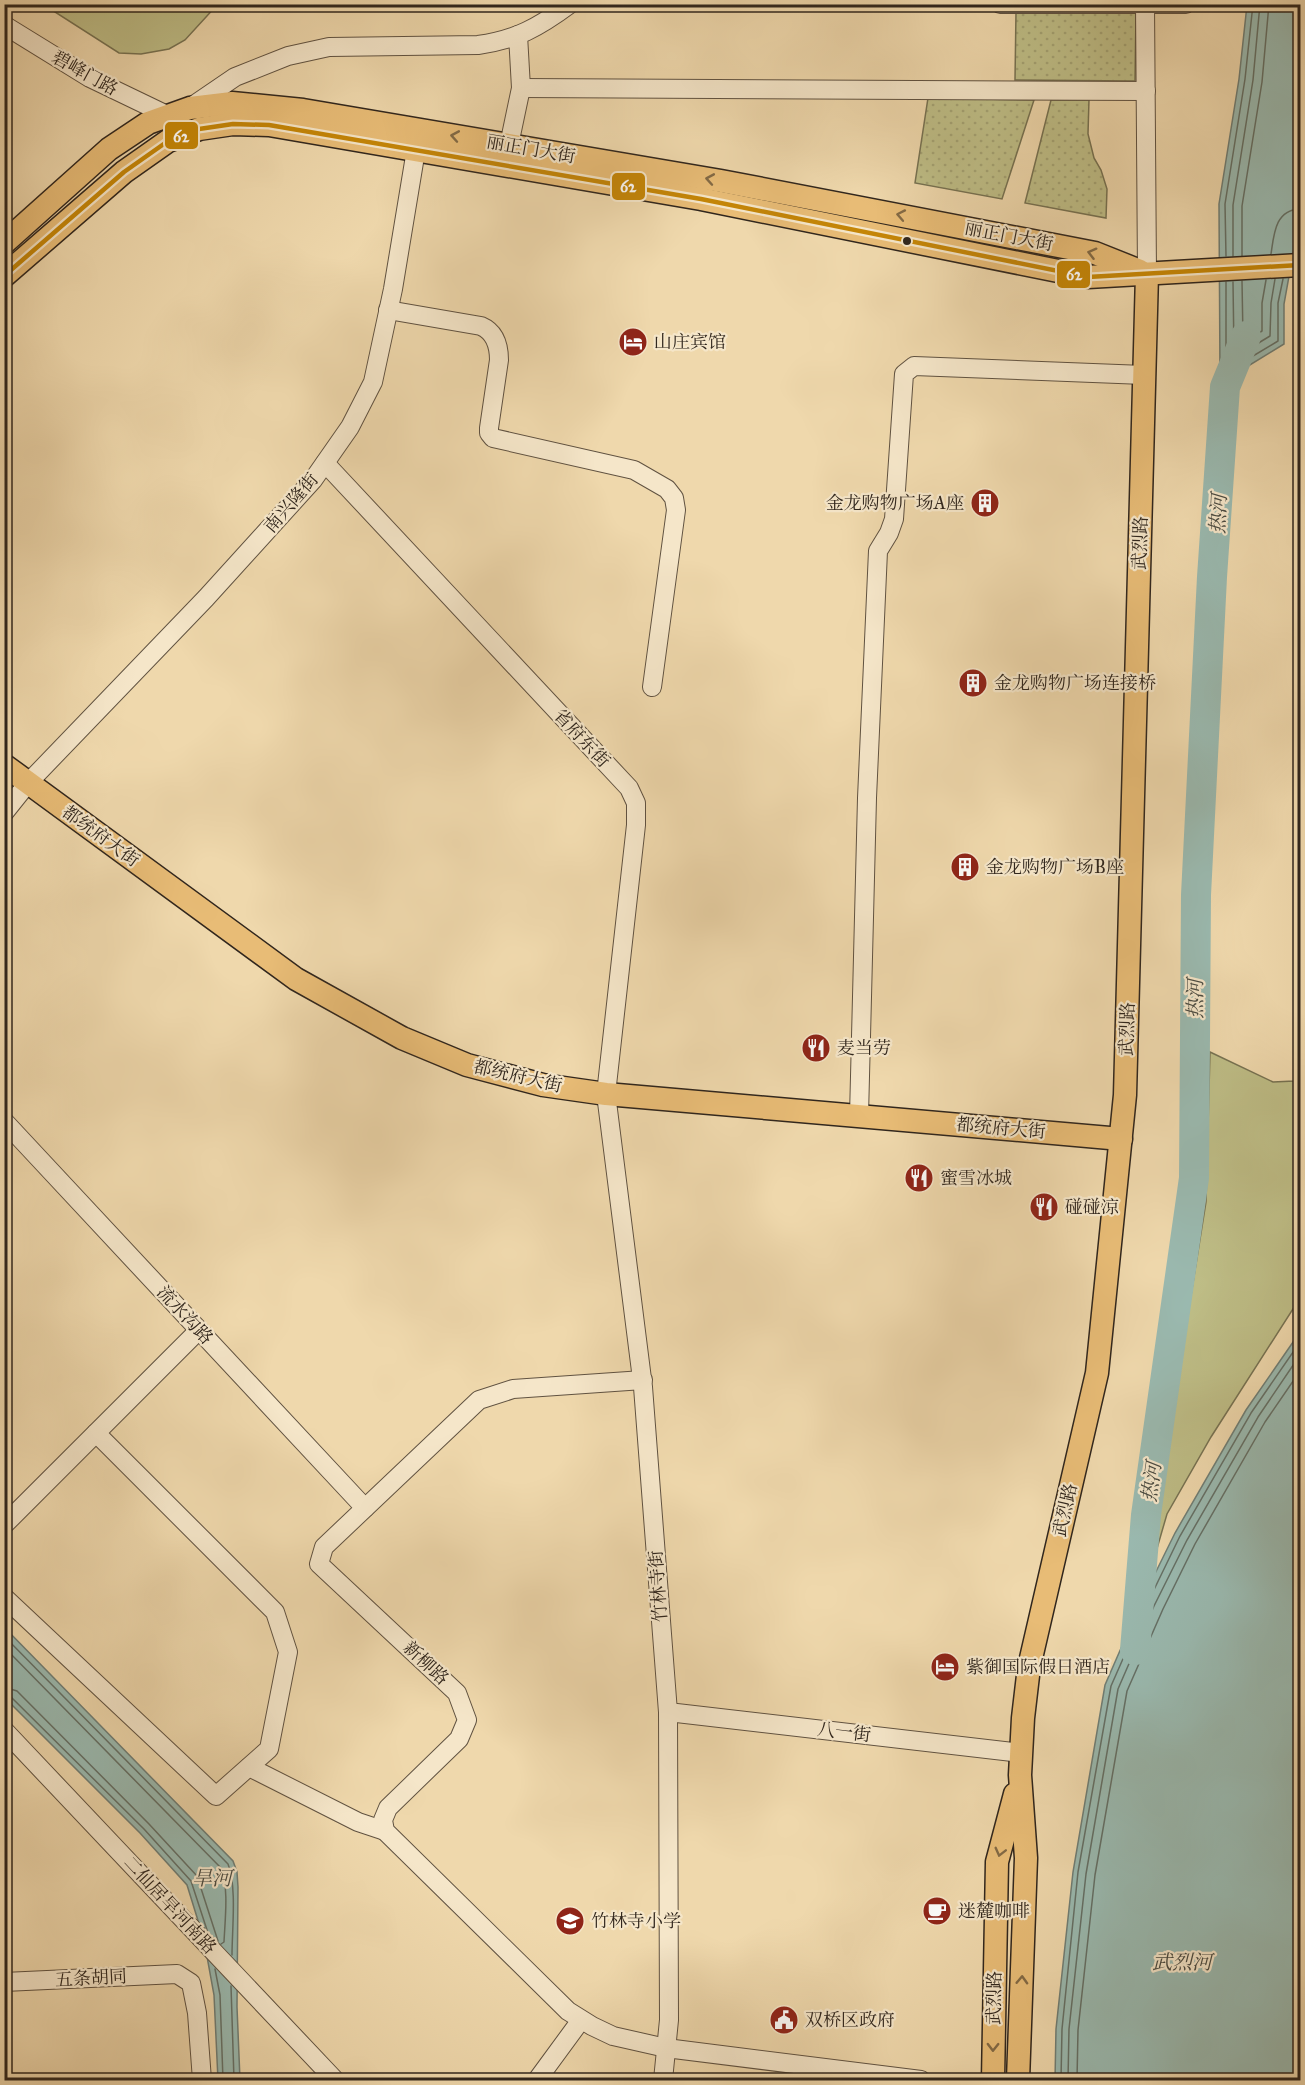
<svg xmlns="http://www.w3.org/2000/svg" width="1305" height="2085" font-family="'IM FELL Great Primer','Noto Serif SC',serif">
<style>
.grass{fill:url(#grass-dots);stroke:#777252;stroke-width:1.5}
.park{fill:#bebd86;stroke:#777252;stroke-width:1.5}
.water{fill:#9ab9af;stroke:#707e75;stroke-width:1.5}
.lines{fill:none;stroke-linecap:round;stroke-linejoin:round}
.shore{stroke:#657066;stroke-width:1.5}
.river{stroke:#9ab9af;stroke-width:30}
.minor-casing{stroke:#605241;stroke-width:20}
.major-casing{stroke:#30261d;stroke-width:25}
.minor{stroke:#f5e6c9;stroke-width:18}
.major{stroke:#e8bc76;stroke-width:22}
.bus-1-casing{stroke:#f5e6c9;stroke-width:9}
.bus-1{stroke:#c58607;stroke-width:4.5}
.oneway{stroke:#836a45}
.bus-dot{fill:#30261d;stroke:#f5e6c9;stroke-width:2}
.labels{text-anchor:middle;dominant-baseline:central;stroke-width:4.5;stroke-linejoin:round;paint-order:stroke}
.street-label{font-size:18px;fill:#30261d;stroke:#f5e6c9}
.poi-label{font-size:18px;fill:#30261d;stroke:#f5e6c9;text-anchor:start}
.water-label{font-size:20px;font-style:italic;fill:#4a4b42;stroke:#f5e6c9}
.line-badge{stroke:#f5e6c9;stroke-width:2}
.badge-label{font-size:16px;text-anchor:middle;font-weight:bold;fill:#fff}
</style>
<defs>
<pattern id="grass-dots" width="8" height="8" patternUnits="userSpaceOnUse" patternTransform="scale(1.5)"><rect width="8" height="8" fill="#bebd86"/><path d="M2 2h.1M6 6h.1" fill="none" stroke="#a4a273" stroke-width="1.8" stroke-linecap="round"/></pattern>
</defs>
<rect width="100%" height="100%" fill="#efd8ac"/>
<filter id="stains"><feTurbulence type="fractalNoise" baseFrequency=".00333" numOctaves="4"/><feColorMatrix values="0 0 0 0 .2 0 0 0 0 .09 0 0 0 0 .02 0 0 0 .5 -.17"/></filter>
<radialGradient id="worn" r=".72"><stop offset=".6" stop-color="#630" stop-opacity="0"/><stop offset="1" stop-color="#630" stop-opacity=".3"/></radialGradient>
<g class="grass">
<polygon points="1016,12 1136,13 1135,81 1015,80"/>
<polygon points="928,98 1034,100 1002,199 915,183"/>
<polygon points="1051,100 1089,100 1088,134 1094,158 1101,170 1107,189 1106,218 1025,203"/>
</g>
<g class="park">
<polygon points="44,5 217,5 185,40 169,49 141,54 119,53"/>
<polygon points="1210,1052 1273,1082 1294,1081 1300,1071 1300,1298 1211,1437 1167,1514 1142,1600 1206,1202"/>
</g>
<g class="water">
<polygon points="1247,5 1300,5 1300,215 1284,304 1284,344 1240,371 1220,376 1219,204 1239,79"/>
<polygon points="1300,1332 1300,2080 1055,2080 1056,2029 1073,1872 1105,1685 1142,1600 1175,1533 1246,1410"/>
<polygon points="4,1627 233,1861 237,1872 238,1887 237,2007 240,2080 218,2080 214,1995 204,1940 187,1885 140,1833 5,1698"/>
</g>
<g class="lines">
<g class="shore">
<path d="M1271,254C1274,234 1275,210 1300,209"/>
<polyline points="1226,256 1225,204 1245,79 1253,4"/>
<polyline points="1233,256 1233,205 1253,80 1260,4"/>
<polyline points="1242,256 1242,206 1262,82 1269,4"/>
<polyline points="1242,281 1243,338 1246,341 1262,331 1262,303 1266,280"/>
<polyline points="1226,282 1226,364 1230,367 1238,365 1278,341 1278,303 1283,279"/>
<polyline points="1233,282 1234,353 1237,356 1270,336 1271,303 1275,279"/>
<path d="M4,1636L228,1864C237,1886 232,1930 232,1955"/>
<path d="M4,1647L221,1868C229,1887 225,1920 224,1942L221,1944"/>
<polyline points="4,1687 17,1691 149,1824 197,1876 218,1941"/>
<polyline points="4,1694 11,1697 144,1829 191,1881 207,1930"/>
<polyline points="215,1969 220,1995 223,2080"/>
<polyline points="231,1986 234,2080"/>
<polyline points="1061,2080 1062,2029 1078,1872 1111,1686 1148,1602 1180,1536 1251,1413 1300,1342"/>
<polyline points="1068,2080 1069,2029 1086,1874 1118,1689 1154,1606 1187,1540 1258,1417 1300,1355"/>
<polyline points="1077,2080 1078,2030 1095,1875 1127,1691 1163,1609 1195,1544 1265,1422 1300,1371"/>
</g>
<polyline class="river" points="1135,1650 1146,1515 1194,1178 1196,895 1212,577 1225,387 1246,336"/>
<g class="minor-casing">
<g id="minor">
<polyline points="1000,4 1186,4"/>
<polyline points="1145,4 1147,274"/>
<polyline points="4,25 90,78 169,116"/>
<polyline points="521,88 1146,91"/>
<path d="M191,107L235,77L288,56L329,47L478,45C516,40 539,27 570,4"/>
<polyline points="509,145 521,88 518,35"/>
<path d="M388,310L481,326C495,332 499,346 499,360L489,428V433L493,438L634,470L667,489L674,498L676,510L652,687"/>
<polyline points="325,463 629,788 636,803 636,825 606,1094 643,1387 668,1712 669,2020 663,2080"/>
<polyline points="4,813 28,783 206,598 313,480 350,427 373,382 393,289 416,150"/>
<polyline points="859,1116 867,798 878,551 889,533 894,519 904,374 914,366 1144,375"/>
<polyline points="4,1121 365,1508"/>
<polyline points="643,1380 513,1389 479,1400 324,1547 319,1564 457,1693 467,1720 459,1739 388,1808 383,1820 385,1831 568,2011 592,2026 613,2036 666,2048 921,2080"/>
<polyline points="4,1525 199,1330"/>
<polyline points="4,1597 216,1796 269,1749 288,1652 275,1612 96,1433"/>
<polyline points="668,1712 1021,1753"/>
<polyline points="4,1730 335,2080"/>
<polyline points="249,1767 358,1822 385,1831"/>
<polyline points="4,1982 177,1974 191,1983 197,2013 202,2080"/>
<polyline points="537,2080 581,2020"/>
</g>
</g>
<g class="major-casing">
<g id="major">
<polyline points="4,243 109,149 148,123 190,108 232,103 303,110 721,181 1095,253 1140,271"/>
<polyline points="4,276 124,172 168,141 199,129 233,124 269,125 701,199 1088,277 1300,265"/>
<polyline points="4,765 296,979 402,1038 467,1065 543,1085 606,1094 1121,1139"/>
<polyline points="993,2080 997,1862 1015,1794"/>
<polyline points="1018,2080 1026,1858 1020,1775 1023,1718 1029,1667 1097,1373 1125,1095 1147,274"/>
</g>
</g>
<use href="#minor" class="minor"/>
<use href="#major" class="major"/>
<g class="bus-1-casing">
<polyline id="bus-1" points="4,276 124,172 168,141 199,129 233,124 269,125 701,199 1088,277 1300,265"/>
</g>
<use href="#bus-1" class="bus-1"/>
</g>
<defs><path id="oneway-chevron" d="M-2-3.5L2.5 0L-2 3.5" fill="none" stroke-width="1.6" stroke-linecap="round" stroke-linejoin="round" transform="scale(1.5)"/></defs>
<g class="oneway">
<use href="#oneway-chevron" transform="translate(455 136) rotate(-170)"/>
<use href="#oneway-chevron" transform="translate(710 179) rotate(-170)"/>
<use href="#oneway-chevron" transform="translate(901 215) rotate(-169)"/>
<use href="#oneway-chevron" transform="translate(1092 253) rotate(-165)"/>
<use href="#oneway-chevron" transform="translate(1000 1852) rotate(104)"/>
<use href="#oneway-chevron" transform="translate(1022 1980) rotate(-88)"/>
<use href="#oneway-chevron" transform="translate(993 2047) rotate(91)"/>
</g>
<defs>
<g id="hotel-disc" transform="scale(1.5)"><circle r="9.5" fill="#8f2418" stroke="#f5e6c9"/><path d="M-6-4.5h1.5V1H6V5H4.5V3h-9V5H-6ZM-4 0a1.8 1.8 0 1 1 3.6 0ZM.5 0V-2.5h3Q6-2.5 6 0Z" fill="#fff"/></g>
<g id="building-disc" transform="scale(1.5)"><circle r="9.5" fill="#8f2418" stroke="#f5e6c9"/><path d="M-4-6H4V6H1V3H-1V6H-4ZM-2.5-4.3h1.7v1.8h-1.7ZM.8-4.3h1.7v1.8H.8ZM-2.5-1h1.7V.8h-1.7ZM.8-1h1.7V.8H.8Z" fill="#fff"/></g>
<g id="restaurant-disc" transform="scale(1.5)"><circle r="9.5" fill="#8f2418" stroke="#f5e6c9"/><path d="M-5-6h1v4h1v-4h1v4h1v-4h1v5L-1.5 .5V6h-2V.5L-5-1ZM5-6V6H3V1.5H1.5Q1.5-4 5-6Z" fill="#fff"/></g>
<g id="cafe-disc" transform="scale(1.5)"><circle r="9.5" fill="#8f2418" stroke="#f5e6c9"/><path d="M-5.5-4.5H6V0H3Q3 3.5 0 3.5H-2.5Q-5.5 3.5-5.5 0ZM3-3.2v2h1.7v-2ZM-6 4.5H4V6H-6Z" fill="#fff"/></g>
<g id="school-disc" transform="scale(1.5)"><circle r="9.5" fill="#8f2418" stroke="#f5e6c9"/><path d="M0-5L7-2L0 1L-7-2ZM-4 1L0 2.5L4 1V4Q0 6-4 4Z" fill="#fff"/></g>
<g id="civic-disc" transform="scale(1.5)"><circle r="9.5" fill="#8f2418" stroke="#f5e6c9"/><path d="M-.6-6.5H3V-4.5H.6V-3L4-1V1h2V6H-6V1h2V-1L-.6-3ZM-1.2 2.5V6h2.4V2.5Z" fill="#fff"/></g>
</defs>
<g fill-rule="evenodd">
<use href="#hotel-disc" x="633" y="342"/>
<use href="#building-disc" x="985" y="503"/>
<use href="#building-disc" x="973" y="683"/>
<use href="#building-disc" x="965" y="867"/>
<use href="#restaurant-disc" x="816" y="1048"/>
<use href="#restaurant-disc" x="919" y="1178"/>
<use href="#restaurant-disc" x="1044" y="1207"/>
<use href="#hotel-disc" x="945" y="1667"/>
<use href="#cafe-disc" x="937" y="1911"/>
<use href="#school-disc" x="570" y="1921"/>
<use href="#civic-disc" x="784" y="2020"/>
</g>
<circle class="bus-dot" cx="907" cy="241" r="5"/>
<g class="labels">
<g class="street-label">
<text transform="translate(85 73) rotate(29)">碧峰门路</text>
<text transform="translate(531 149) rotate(10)">丽正门大街</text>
<text transform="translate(1009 236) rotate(11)">丽正门大街</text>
<text transform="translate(291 503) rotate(-49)">南兴隆街</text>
<text transform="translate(1140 543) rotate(-88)">武烈路</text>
<text transform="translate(582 738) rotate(47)">省府东街</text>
<text transform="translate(101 836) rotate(36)">都统府大街</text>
<text transform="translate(1127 1029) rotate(-88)">武烈路</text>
<text transform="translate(518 1076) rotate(13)">都统府大街</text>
<text transform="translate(1001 1128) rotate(5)">都统府大街</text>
<text transform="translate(185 1315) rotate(47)">流水沟路</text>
<text transform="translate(1065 1510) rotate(-77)">武烈路</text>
<text transform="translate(658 1586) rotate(-94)">竹林寺街</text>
<text transform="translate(426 1663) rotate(43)">新柳路</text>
<text transform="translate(844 1732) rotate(7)">八一街</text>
<text transform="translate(170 1905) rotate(47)">二仙居旱河南路</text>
<text transform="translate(91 1978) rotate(-3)">五条胡同</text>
<text transform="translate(994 1998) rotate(-89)">武烈路</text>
</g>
<g class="poi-label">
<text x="654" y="342">山庄宾馆</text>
<text x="964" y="503" text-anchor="end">金龙购物广场A座</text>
<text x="994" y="683">金龙购物广场连接桥</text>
<text x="986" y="867">金龙购物广场B座</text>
<text x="837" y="1048">麦当劳</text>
<text x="940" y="1178">蜜雪冰城</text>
<text x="1065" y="1207">碰碰凉</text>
<text x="966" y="1667">紫御国际假日酒店</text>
<text x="958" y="1911">迷麓咖啡</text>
<text x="591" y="1921">竹林寺小学</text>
<text x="805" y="2020">双桥区政府</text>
</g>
<g class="water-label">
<text transform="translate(1218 514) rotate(-87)">热河</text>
<text transform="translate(1195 999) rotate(-90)">热河</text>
<text transform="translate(1151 1482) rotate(-82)">热河</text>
<text x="212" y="1878">旱河</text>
<text x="1182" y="1962">武烈河</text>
</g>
</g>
<g class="line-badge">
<rect x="164" y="121" width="35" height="29" rx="6" fill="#c58607"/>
<rect x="611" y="172" width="35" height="29" rx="6" fill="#c58607"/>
<rect x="1056" y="260" width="35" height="29" rx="6" fill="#c58607"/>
</g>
<g class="badge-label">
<text x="181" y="142">62</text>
<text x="628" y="192">62</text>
<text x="1074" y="280">62</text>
</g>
<rect width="1305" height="2085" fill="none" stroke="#efd8ac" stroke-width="24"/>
<rect x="6" y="6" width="1293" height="2073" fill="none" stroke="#30261d" stroke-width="3"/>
<rect x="12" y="12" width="1281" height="2061" fill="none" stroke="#30261d" stroke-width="1.5"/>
<rect width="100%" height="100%" filter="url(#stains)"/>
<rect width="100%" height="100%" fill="url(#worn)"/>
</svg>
